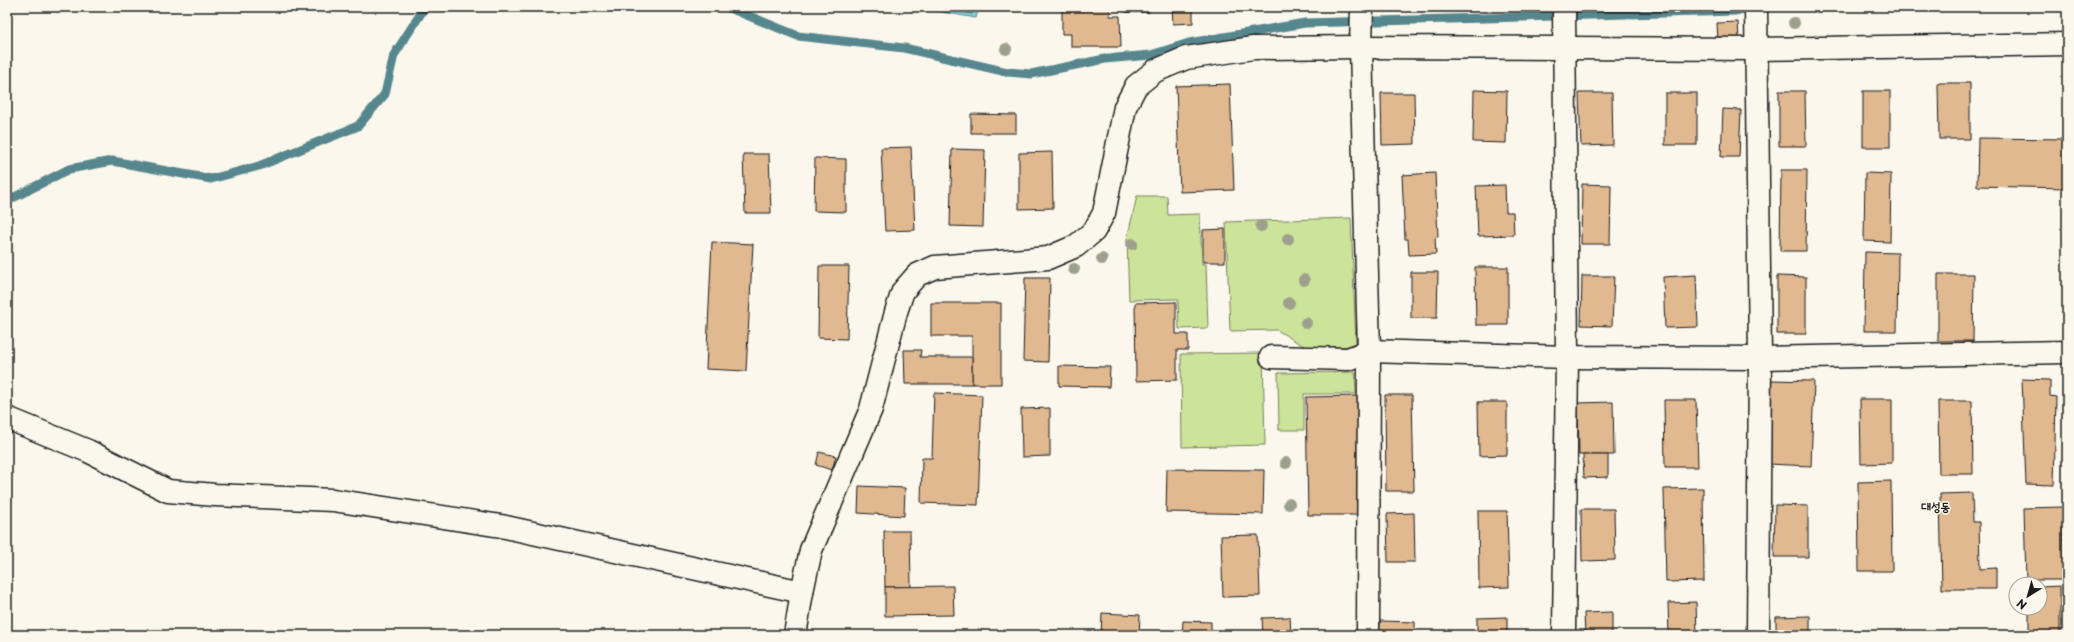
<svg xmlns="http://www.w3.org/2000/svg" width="2074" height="642" font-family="'Playpen Sans','Poor Story',sans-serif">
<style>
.green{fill:#cce49a;stroke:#74805b}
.water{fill:#7fcfda;stroke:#57878e}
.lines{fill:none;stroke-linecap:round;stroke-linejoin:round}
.shore{stroke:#446468;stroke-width:1}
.stream{stroke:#57878e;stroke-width:9}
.building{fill:#e1b991;stroke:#1c1c1c}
.minor-casing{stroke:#1c1c1c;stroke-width:25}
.minor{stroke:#fbf7ec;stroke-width:22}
.tree{fill:#9ea08e}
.labels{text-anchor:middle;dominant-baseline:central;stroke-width:3;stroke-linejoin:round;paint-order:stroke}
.quarter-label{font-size:12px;font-weight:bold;fill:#1c1c1c;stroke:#fbf7ec}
</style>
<rect width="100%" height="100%" fill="#fbf7ec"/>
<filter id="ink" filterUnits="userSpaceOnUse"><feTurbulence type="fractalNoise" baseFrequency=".025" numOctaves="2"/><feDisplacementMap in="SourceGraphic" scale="8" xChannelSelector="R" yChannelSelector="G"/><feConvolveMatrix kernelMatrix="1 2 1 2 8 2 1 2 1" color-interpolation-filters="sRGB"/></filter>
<g filter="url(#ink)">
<g class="green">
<polygon points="1137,196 1167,196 1168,215 1200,214 1202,264 1206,264 1208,328 1179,329 1178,299 1129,300 1127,239"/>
<polygon points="1351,218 1356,346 1307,348 1277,330 1230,331 1226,222"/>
<polygon points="1263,353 1265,445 1182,447 1181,354"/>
<polygon points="1355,372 1356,394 1304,394 1304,430 1279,430 1278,373"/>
</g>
<polygon class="water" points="913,7 979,7 976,18"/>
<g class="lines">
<polyline class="shore" points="936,7 972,14 975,7"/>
<g class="stream">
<polyline points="727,7 798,36 904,48 1007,72 1031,74 1105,59 1151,55 1189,43 1305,23 1736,11 1752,7"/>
<polyline points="7,201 69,169 112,161 211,179 259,166 358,126 385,94 394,55 425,7"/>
</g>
</g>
<g class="building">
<polygon points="1070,7 1110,7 1110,16 1120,16 1121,47 1071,47 1071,34 1062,34 1062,9 1070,9"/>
<rect x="1126" y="7" width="23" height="5"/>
<polygon points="1172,7 1193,7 1193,23 1173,24"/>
<polygon points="1738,22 1739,39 1718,40 1717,23"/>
<polygon points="1938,83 1970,83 1970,139 1939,139"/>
<polygon points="1230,84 1234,190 1180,192 1176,86"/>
<polygon points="1474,90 1507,91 1506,143 1473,142"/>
<polygon points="1779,91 1805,91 1806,146 1779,146"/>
<rect x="1863" y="91" width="27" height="56"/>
<polygon points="1381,93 1414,93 1415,144 1382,145"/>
<polygon points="1579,93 1612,93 1613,145 1581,146"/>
<rect x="1665" y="93" width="32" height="52"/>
<polygon points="1723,109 1741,110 1739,157 1721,157"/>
<polygon points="971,114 1016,115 1016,133 971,133"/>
<polygon points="1978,138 2067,139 2067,188 1977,186"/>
<polygon points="911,147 915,230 885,231 881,148"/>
<polygon points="952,149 985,150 983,227 950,226"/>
<polygon points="1052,152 1053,208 1019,209 1019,153"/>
<polygon points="743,154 769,154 771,213 745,213"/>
<polygon points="815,158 846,159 846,212 814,211"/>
<polygon points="1781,170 1807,170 1806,251 1780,251"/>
<polygon points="1435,173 1438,237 1435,238 1436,254 1409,255 1408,239 1405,239 1402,175"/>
<polygon points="1865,173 1891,174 1890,242 1864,241"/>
<polygon points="1582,184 1611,185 1610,244 1581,244"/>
<polygon points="1505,185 1506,212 1513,212 1514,235 1478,236 1476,186"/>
<polygon points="1225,229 1225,262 1203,262 1203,230"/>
<polygon points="712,242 753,244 746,371 706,369"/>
<polygon points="1865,252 1898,253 1897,331 1864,331"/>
<polygon points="819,266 849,266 847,339 818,338"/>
<polygon points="1475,267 1508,267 1508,325 1476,325"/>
<polygon points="1411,272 1438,272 1437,318 1411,318"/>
<polygon points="1938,274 1974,274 1973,341 1938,341"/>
<polygon points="1696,275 1698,327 1665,328 1663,277"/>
<polygon points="1582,276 1614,276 1612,326 1581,325"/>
<polygon points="1777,276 1806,277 1806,334 1777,334"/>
<polygon points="1025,278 1050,278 1048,362 1023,361"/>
<polygon points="1176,302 1176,334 1188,334 1188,350 1177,350 1177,380 1136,381 1135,303"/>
<polygon points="931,303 1001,303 1001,384 972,384 972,336 931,336"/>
<polygon points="904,350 921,350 920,357 972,357 972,384 905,384"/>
<polygon points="1059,366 1110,367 1109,387 1059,386"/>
<polygon points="2022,379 2050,380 2050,396 2056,397 2054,485 2026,484"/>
<polygon points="1770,380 1814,381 1811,466 1768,464"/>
<polygon points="934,393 982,395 978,505 921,503 922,458 932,458"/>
<polygon points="1385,395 1412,395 1414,491 1386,491"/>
<polygon points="1360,396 1362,515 1308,515 1306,397"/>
<polygon points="1860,399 1892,399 1892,463 1861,464"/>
<polygon points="1664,400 1696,400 1698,467 1665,467"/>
<polygon points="1938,401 1972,401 1973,474 1939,474"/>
<polygon points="1478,402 1507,402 1507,455 1479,456"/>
<polygon points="1613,402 1614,455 1579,455 1578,403"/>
<polygon points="1050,408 1050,456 1022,457 1021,409"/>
<polygon points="819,452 836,456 832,470 816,465"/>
<polygon points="1583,455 1608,455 1608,477 1584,478"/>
<polygon points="1167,469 1264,470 1263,514 1166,512"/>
<polygon points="1891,481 1892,571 1859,571 1858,482"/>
<polygon points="859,486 905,488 904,516 858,513"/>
<polygon points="1703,488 1704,581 1666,582 1664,489"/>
<polygon points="1972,493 1973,522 1979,522 1980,569 1996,568 1996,589 1942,589 1940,494"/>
<polygon points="1775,505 1808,506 1808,557 1774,557"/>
<polygon points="2063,507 2064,580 2026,580 2024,508"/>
<polygon points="1581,509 1614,509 1615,560 1582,561"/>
<polygon points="1478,511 1507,511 1509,587 1479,588"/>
<polygon points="1414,513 1415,562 1388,562 1387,514"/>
<polygon points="884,531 910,531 911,587 885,587"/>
<polygon points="1258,535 1260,596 1223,597 1221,536"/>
<polygon points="953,586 954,615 885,616 885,587"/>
<polygon points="2060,586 2060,635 2029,635 2029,608 2040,608 2040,587"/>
<polygon points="1696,602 1697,635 1669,635 1668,603"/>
<polygon points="1612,612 1612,635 1585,635 1584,613"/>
<polygon points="1102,613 1140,615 1139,635 1101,635"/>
<polygon points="1810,616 1810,635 1776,635 1776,617"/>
<polygon points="1290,617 1291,635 1263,635 1262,618"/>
<polygon points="1507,617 1507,635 1477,635 1477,618"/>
<polygon points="1183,621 1211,622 1211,635 1182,635"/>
<polygon points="1380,621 1415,622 1415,635 1379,635"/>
</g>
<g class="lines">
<g class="minor-casing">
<g id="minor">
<polyline points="1362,7 1361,47 1369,351 1368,635"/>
<polyline points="1756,7 1760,358 1758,635"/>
<polyline points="1271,357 1348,359 1369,351 1567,357 1760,358 2067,352"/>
<polyline points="7,418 88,451 168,491 215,495 333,500 501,526 802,592"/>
<polyline points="795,635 802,592 811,550 871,409 896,312 903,291 917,275 935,267 1048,258 1076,246 1094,231 1104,213 1125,107 1136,86 1155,71 1186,58 1253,48 1361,47 1756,49 2067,44"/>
<polyline points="1564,635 1567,357 1564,7"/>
</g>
</g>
<use href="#minor" class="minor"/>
</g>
<g class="tree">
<circle cx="1794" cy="23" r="6"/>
<circle cx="1006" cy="49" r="6"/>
<circle cx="1261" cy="226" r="6"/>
<circle cx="1288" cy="239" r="6"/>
<circle cx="1132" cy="244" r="6"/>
<circle cx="1102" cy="259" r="6"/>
<circle cx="1074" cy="269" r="6"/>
<circle cx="1304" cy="280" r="6"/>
<circle cx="1289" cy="303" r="6"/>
<circle cx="1306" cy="323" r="6"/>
<circle cx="1286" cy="463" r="6"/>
<circle cx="1289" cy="504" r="6"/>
</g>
</g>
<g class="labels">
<g class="quarter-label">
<text x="1936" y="506">대성동</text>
</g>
</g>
<rect width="2074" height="642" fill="none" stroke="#fbf7ec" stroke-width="24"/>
<rect x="12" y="12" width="2050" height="618" fill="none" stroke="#1c1c1c" stroke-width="1.5" filter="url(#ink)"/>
<g transform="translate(2028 596) rotate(217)"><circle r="19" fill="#fbf7ec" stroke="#a29f99"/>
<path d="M0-3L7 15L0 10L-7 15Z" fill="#1c1c1c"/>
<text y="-6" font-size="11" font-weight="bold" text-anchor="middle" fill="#1c1c1c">N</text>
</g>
</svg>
